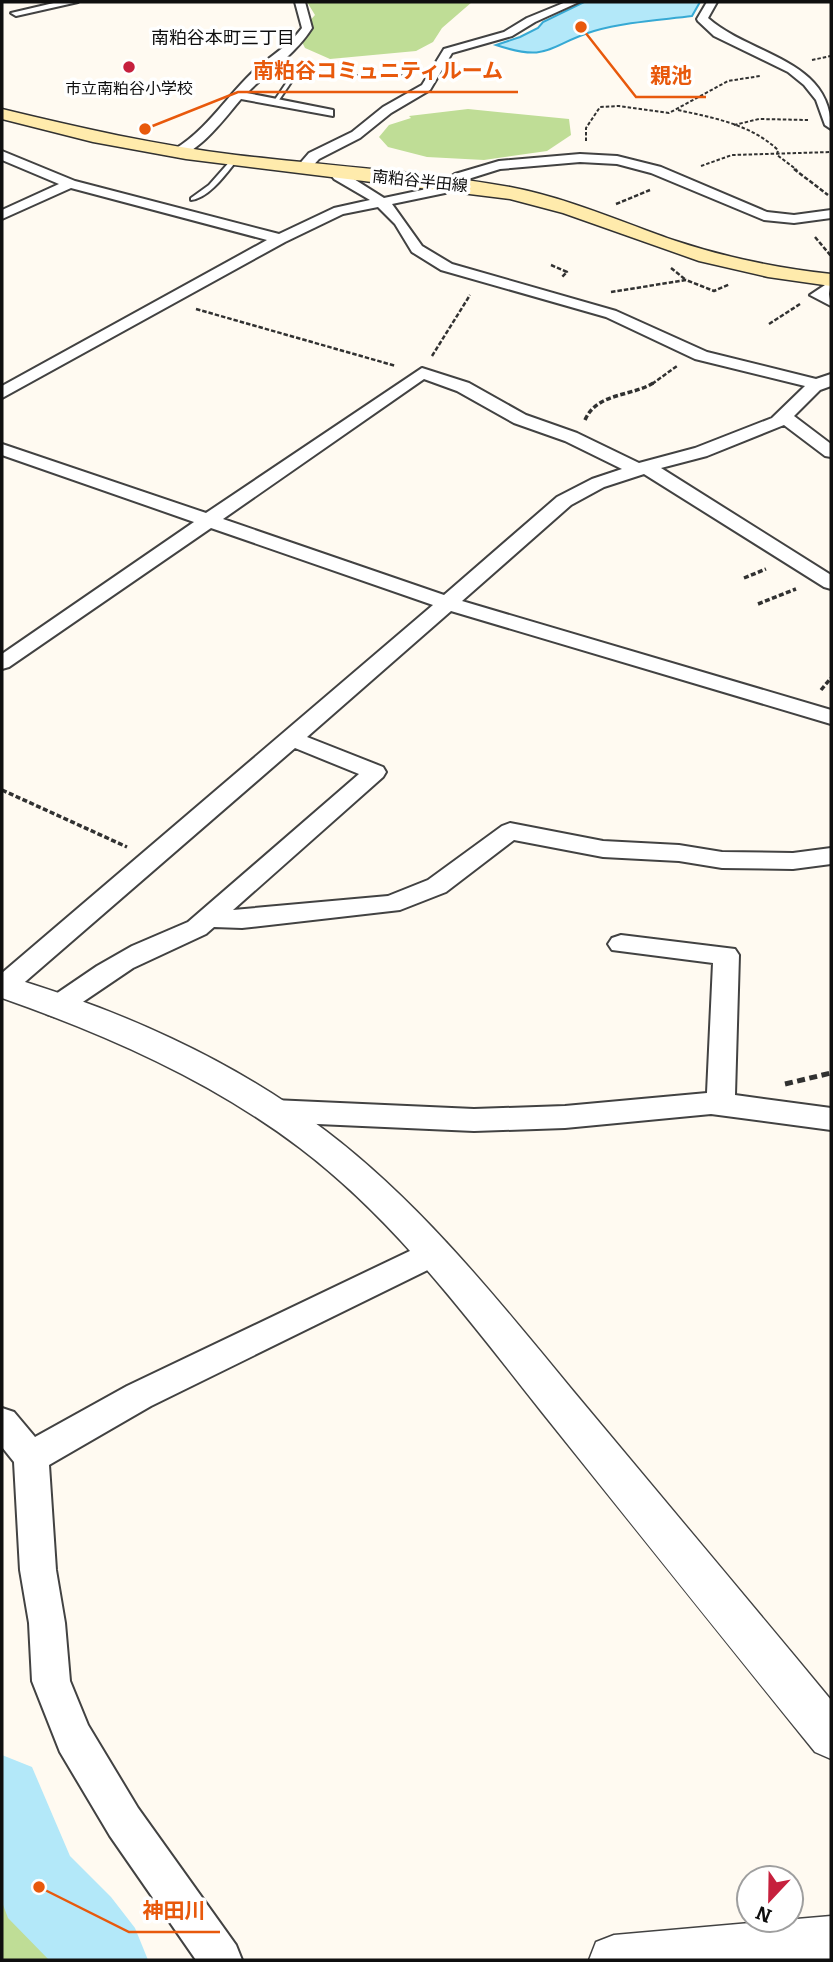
<svg xmlns="http://www.w3.org/2000/svg" width="833" height="1962" font-family="Bitter,'Noto Sans JP',serif">
<style>
.forest{fill:#bfdd96}
.water{fill:#b3e8f9;stroke:#36a9d4;stroke-width:2}
.lines{fill:none;stroke-linecap:round;stroke-linejoin:round}
.river{fill:#b3e8f9;fill-rule:evenodd}
.service-casing{stroke:#424242;stroke-width:4}
.minor-casing{stroke:#424242;stroke-width:4}
.tertiary-casing{stroke:#424242;stroke-width:3}
.secondary-casing{stroke:#313131;stroke-width:3}
.path-far3{stroke:#313131;stroke-width:2;stroke-dasharray:3.5 2;stroke-linecap:butt}
.path-far2{stroke:#313131;stroke-width:2.5;stroke-dasharray:4.5 2;stroke-linecap:butt}
.path-far1{stroke:#313131;stroke-width:3.5;stroke-dasharray:5 2.5;stroke-linecap:butt}
.path{stroke:#313131;stroke-width:5;stroke-dasharray:8 4.5;stroke-linecap:butt}
.service{fill:#fff;fill-rule:evenodd}
.minor{fill:#fff;fill-rule:evenodd}
.tertiary{fill:#fff;fill-rule:evenodd}
.secondary{fill:#ffebac;fill-rule:evenodd}
.poi-dot{fill:#c6203d;stroke:#fff;stroke-width:2.5}
.labels{text-anchor:middle;dominant-baseline:central;stroke-width:7;stroke-linejoin:round;paint-order:stroke}
.far-poi-label{font-size:16px;fill:#0f0f0f;stroke:#fff}
.far-street-label{font-size:16px;fill:#0f0f0f;stroke:#fff}
.far-neighbourhood-label{font-size:18px;fill:#0f0f0f;stroke:#fff}
.leader{fill:none;stroke:#e8590c;stroke-width:2.5}
.callout-dot{fill:#e8590c;stroke:#fff;stroke-width:2.5}
.callout-label{font-size:21px;text-anchor:middle;font-weight:bold;fill:#e8590c;stroke:#fff;stroke-width:7;stroke-linejoin:round;paint-order:stroke}
</style>
<rect width="100%" height="100%" fill="#fffaf1"/>
<g class="forest">
<polygon points="307,2 472,2 442,28 433,42 416,51 330,59 305,48 298,34 315,15"/>
<polygon points="468,109 569,119 571,135 547,151 484,160 427,157 388,147 379,137 389,125 411,118 409,116"/>
<polygon points="2,1795 75,1960 2,1960"/>
</g>
<path class="water" d="M584,2H700L692,16C660,20 625,22 594,31C548,45 550,63 496,45L520,37L538,28L543,22Z"/>
<g class="lines">
<polygon class="river" points="2,1755 32,1767 70,1856 111,1897 135,1928 148,1960 49,1960 8,1918 2,1902"/>
<g class="service-casing">
<g id="service">
<polygon points="293,73 296,75 277,103 272,104"/>
<path d="M232,159L237,160C226,174 209,198 191,200V198L209,185Z"/>
</g>
</g>
<g class="minor-casing">
<g id="minor">
<polygon points="58,2 78,2 16,16 11,13"/>
<path d="M295,2H305L312,28C294,56 270,69 247,93L333,110V116L241,99C228,114 196,158 175,155V149C209,128 228,94 257,68C273,54 289,46 302,28Z"/>
<polygon points="566,2 579,2 535,22 512,36 452,53 430,90 391,113 360,138 319,159 308,171 303,172 296,168 309,153 352,132 383,107 422,85 444,49 504,32 527,18"/>
<path d="M707,2H717L708,18C751,56 831,59 831,129L825,125L816,100L804,85L788,72L714,36L698,21L697,19Z"/>
<path d="M2,151L75,181L279,234L334,208L370,200L334,179L332,176L335,169H345L346,174L384,198L436,187L455,174L499,161L580,154L617,156L661,167L767,212L794,215L831,210V218L794,223L764,220L651,173L617,164L580,162L500,169L465,180L445,193L392,204L422,246L452,264L616,311L707,352L816,379L831,374V386L820,390L794,416L831,444V457L825,456L784,425L707,456L661,468L831,575V589L824,587L644,474L604,487L571,505L462,601L831,710V724L451,611L307,737L383,767L386,772L383,777L233,910L388,896L428,880L502,826L510,823L603,841L679,845L722,852L793,853L831,848V864L793,869L722,868L679,861L603,857L514,840L446,892L400,910L242,928L214,927L206,934L133,968L65,1014L56,1017L47,1014L43,1007L47,1000L97,966L132,946L188,922L359,774L295,748L11,994L2,996V973L433,605L211,528L9,667L2,669V654L194,522L2,455V444L206,513L422,368L469,383L526,415L577,433L639,463L695,448L772,418L805,386L695,359L606,317L441,270L412,252L395,224L378,207L343,214L285,242L2,398V386L267,240L71,188L2,219V210L59,184L2,160ZM424,379L457,391L514,423L565,441L622,469L592,479L557,497L444,595L223,519Z"/>
<polygon points="831,281 829,294 831,306 810,295"/>
<polygon points="621,935 735,949 739,955 735,1095 831,1108 831,1130 711,1114 565,1128 474,1131 273,1122 263,1119 259,1111 263,1103 273,1100 474,1109 565,1106 707,1093 713,963 612,950 608,944 612,938"/>
<polygon points="435,1239 446,1243 450,1252 446,1261 151,1406 49,1465 56,1570 65,1623 70,1681 88,1725 138,1808 236,1945 242,1960 196,1960 110,1836 60,1752 32,1681 29,1623 20,1570 14,1462 2,1447 2,1408 14,1412 35,1437 127,1386"/>
</g>
</g>
<g class="tertiary-casing">
<g id="tertiary">
<path d="M2,975C116,1008 232,1059 326,1131C422,1204 498,1300 574,1392C660,1495 746,1597 831,1700V1759L815,1752C723,1639 632,1525 541,1411C468,1319 395,1220 300,1148C210,1080 107,1035 2,998Z"/>
<polygon points="831,1916 831,1960 589,1960 596,1942 614,1935"/>
</g>
</g>
<g class="secondary-casing">
<path id="secondary" d="M2,109C80,128 156,145 236,155C327,166 420,171 510,187C568,198 621,222 676,241C727,258 778,268 831,274V286L768,277L699,261L563,213L510,199L186,159L93,142L2,119Z"/>
</g>
<g class="path-far3">
<polyline points="812,60 831,56"/>
<polyline points="311,75 407,75"/>
<path d="M678,110C714,118 750,124 778,150L777,155L797,170"/>
<polyline points="734,125 759,119 808,120"/>
<polyline points="586,141 586,128 600,107 619,106 669,113 728,81 760,76"/>
<polyline points="701,166 732,155 831,152"/>
</g>
<g class="path-far2">
<polyline points="794,169 828,195"/>
<polyline points="616,204 650,190"/>
<polyline points="815,237 831,256"/>
<polyline points="551,265 567,272 561,278"/>
<polyline points="671,268 686,280"/>
<polyline points="611,292 686,280 714,291 730,284"/>
<polyline points="196,309 396,366"/>
<polyline points="769,324 800,304"/>
<polyline points="432,356 470,295"/>
<polyline points="652,384 677,366"/>
</g>
<g class="path-far1">
<path d="M585,420C597,392 632,397 655,382"/>
<polyline points="744,578 766,569"/>
<polyline points="758,604 796,589"/>
<polyline points="821,690 831,678"/>
<polyline points="2,790 127,847"/>
</g>
<polyline class="path" points="785,1084 831,1073"/>
<use href="#service" class="service"/>
<use href="#minor" class="minor"/>
<use href="#tertiary" class="tertiary"/>
<use href="#secondary" class="secondary"/>
</g>
<circle class="poi-dot" cx="129" cy="67" r="7"/>
<g class="labels">
<g class="far-poi-label">
<text x="129" y="88">市立南粕谷小学校</text>
</g>
<g class="far-street-label">
<text transform="translate(420 181) rotate(6)">南粕谷半田線</text>
</g>
<g class="far-neighbourhood-label">
<text x="223" y="38">南粕谷本町三丁目</text>
</g>
</g>
<path class="leader" d="M145 129L238 92H518M581 27L636 97H706M39 1887L129 1932H220"/>
<g class="callout-dot">
<circle cx="145" cy="129" r="7"/>
<circle cx="581" cy="27" r="7"/>
<circle cx="39" cy="1887" r="7"/>
</g>
<g class="callout-label">
<text x="378" y="78">南粕谷コミュニティルーム</text>
<text x="671" y="83">親池</text>
<text x="174" y="1918">神田川</text>
</g>
<rect width="833" height="1962" fill="none" stroke="#0f0f0f" stroke-width="7"/>
<g transform="translate(770 1899) rotate(202)"><circle r="33" fill="#ffffff" stroke="#9f9f9f" stroke-width="2"/>
<path d="M0-5L12 26L0 18L-12 26Z" fill="#c6203d"/>
<text y="-10" font-size="19" font-weight="bold" text-anchor="middle" fill="#0f0f0f">N</text>
</g>
</svg>
